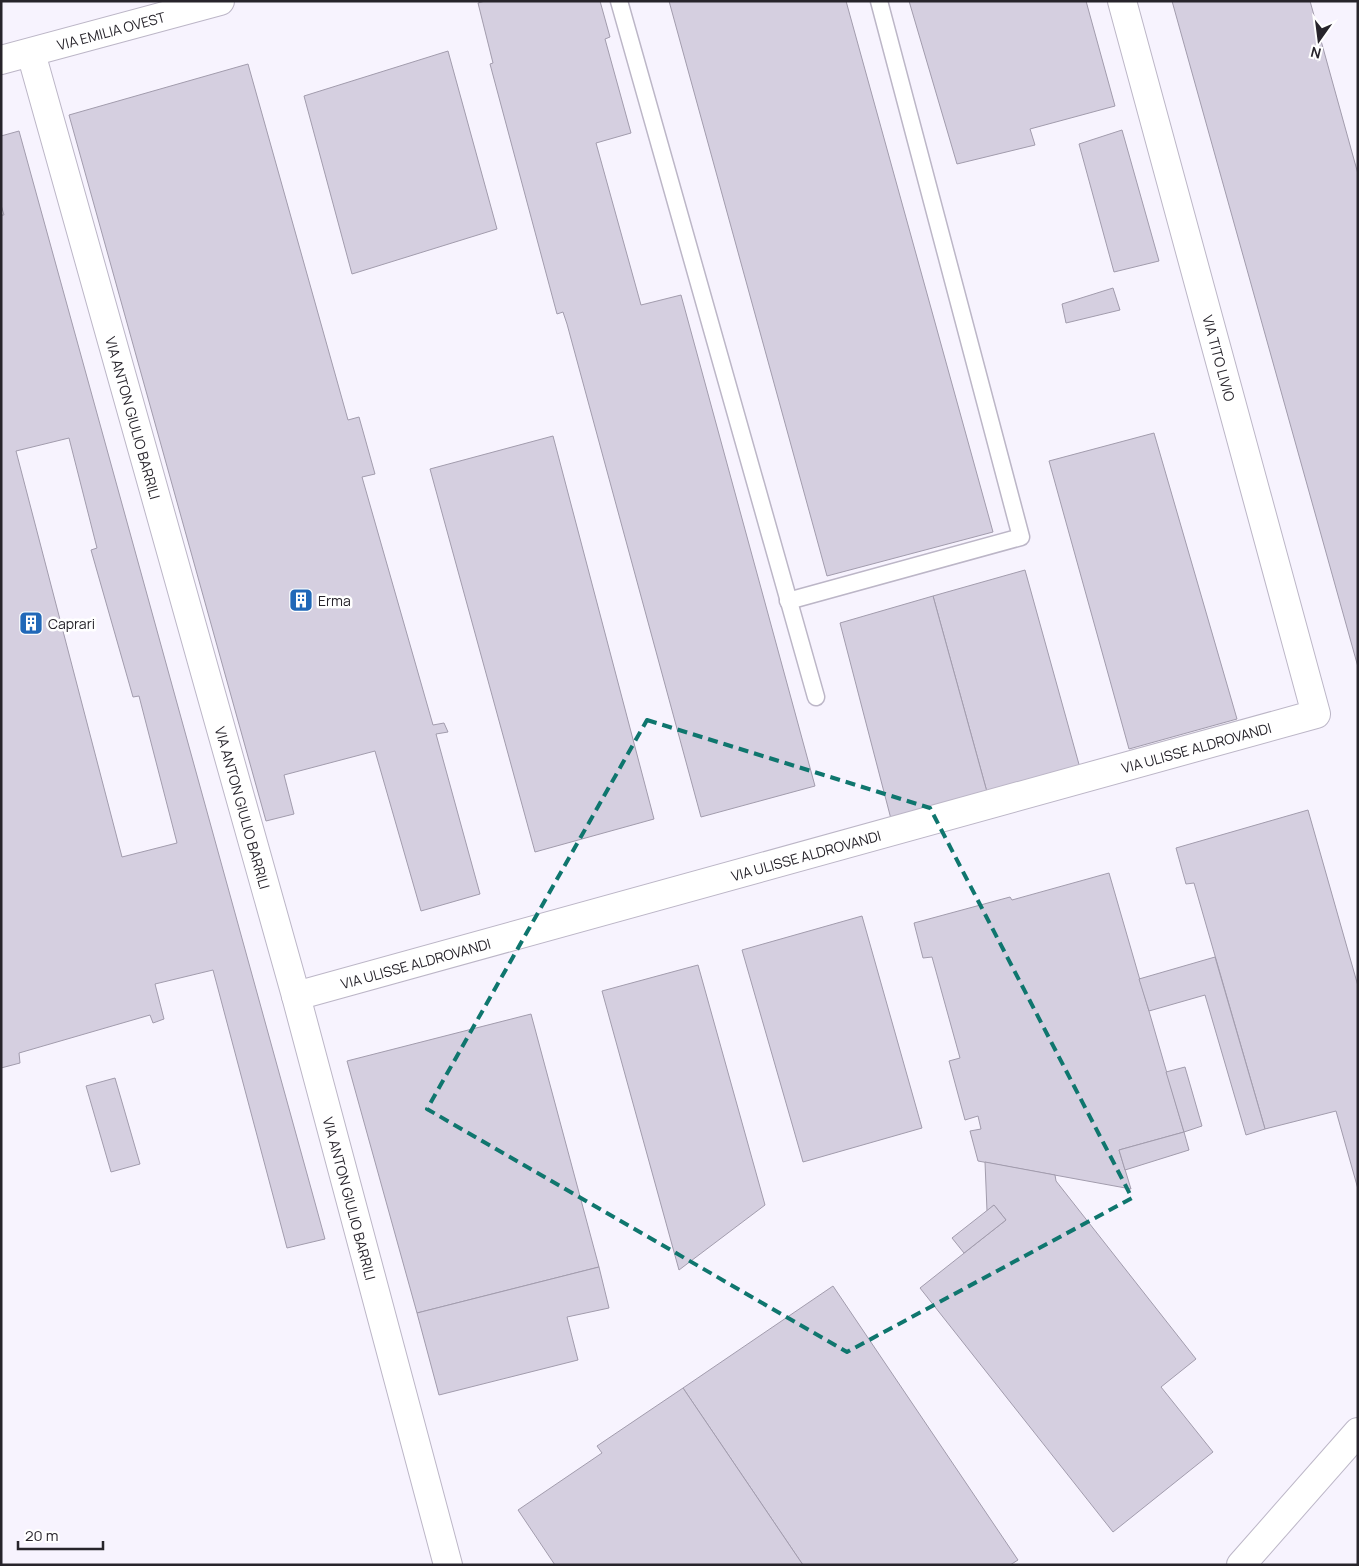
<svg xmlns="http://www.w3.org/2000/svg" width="1359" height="1566" font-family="Manrope,sans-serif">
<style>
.building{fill:#d5cfe0;stroke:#a29cad;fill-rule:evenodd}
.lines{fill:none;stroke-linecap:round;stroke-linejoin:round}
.lane-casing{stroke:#bcb6c7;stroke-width:19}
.street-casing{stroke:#bcb6c7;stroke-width:30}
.lane{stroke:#fff;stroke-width:16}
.street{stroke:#fff;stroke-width:28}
.marked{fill:none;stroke:#0f766e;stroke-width:4;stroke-dasharray:10 6;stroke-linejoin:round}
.labels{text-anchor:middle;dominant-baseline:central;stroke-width:5;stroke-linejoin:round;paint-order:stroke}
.street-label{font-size:14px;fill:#27242b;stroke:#fff}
.poi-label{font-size:14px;fill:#27242b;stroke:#fff;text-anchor:start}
</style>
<rect width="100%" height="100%" fill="#f7f3fe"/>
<g class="building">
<polygon points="485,1 600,1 610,37 605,39 631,133 596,143 641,305 681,295 815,786 701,817 567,324 563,312 557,314 490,64 493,63 478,3"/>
<polygon points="669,1 846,1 993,532 827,576"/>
<polygon points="909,1 1086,1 1115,106 1030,129 1035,145 957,164"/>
<polygon points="1172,1 1310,1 1358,174 1358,667"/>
<polygon points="448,51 497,229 352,274 304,96"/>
<polygon points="248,64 348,420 359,417 375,474 362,477 433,725 444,723 448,732 436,734 480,894 421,911 375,751 284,775 294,814 266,821 69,115"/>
<polygon points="1122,130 1159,261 1114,272 1079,144"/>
<path d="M19,131L325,1239L287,1248L213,970L155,984L164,1019L153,1023L150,1015L19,1053L20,1063L1,1068V215H4L1,205V136ZM69,438L97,548L91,550L133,697L139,696L177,843L122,857L16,451Z"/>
<polygon points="1113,288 1120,310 1066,323 1062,304"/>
<polygon points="1154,433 1237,719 1129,749 1049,461"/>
<polygon points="553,436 654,819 535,852 430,469"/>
<polygon points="1025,570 1080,768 987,792 933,596"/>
<polygon points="933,596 987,792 891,819 840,623"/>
<polygon points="1308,810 1358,986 1358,1189 1336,1111 1265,1129 1194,883 1186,884 1176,848"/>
<polygon points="1109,873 1184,1132 1119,1150 1131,1189 978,1161 970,1131 981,1129 978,1116 965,1120 949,1061 960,1058 932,957 923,958 914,923 1010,897 1012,900"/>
<polygon points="862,916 922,1128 803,1162 742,950"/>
<polygon points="1215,957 1265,1129 1246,1135 1205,995 1149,1011 1139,979"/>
<polygon points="698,965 765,1205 679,1270 602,991"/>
<polygon points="531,1014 599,1267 417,1313 347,1061"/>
<polygon points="1185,1067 1202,1126 1184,1132 1166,1072"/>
<polygon points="115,1078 140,1164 111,1172 86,1086"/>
<polygon points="1184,1132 1189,1150 1125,1170 1119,1150"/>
<polygon points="985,1162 1055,1175 1056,1181 1196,1359 1161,1387 1213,1452 1113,1532 920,1288 1006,1220 994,1205 987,1211"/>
<polygon points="994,1205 1006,1220 964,1253 952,1238"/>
<polygon points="599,1267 609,1308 567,1317 578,1360 439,1395 417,1313"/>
<polygon points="833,1286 1018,1560 1010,1565 803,1565 683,1388"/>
<polygon points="683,1388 803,1565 555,1565 518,1510 602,1453 597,1446"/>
</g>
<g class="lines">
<g class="lane-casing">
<g id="lane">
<polyline points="619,1 816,697"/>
<polyline points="788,601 1021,537 879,1"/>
</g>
</g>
<g class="street-casing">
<g id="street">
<path id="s1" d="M31,53L296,996L448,1565"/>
<path id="s2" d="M1,60L220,1"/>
<path id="s3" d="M296,996L1316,714L1122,1"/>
<polyline points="1241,1565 1358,1432"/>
</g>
</g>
<use href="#lane" class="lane"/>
<use href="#street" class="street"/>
</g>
<path class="marked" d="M647,720L930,808L1132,1198L847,1352L427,1109Z"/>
<defs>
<g id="building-square" transform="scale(1.25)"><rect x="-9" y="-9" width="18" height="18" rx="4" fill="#2168b8" stroke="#fff"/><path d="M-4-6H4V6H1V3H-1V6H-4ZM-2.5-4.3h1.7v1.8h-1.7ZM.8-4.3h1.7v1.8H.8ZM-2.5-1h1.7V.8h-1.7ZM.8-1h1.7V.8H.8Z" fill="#fff"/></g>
</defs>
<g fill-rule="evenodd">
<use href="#building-square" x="301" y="600"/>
<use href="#building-square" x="31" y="623"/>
</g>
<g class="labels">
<g class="street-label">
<text stroke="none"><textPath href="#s2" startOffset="114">VIA EMILIA OVEST</textPath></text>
<text transform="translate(1219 358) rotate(75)">VIA TITO LIVIO</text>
<text stroke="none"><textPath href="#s1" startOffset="379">VIA ANTON GIULIO BARRILI</textPath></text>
<text stroke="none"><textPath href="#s3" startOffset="934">VIA ULISSE ALDROVANDI</textPath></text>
<text stroke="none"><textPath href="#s1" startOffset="784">VIA ANTON GIULIO BARRILI</textPath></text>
<text stroke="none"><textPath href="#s3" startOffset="529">VIA ULISSE ALDROVANDI</textPath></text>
<text stroke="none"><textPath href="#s3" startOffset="124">VIA ULISSE ALDROVANDI</textPath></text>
<text stroke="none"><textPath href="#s1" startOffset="1189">VIA ANTON GIULIO BARRILI</textPath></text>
</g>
<g class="poi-label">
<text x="318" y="600">Erma</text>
<text x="48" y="623">Caprari</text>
</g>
</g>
<rect width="1359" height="1566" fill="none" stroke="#27242b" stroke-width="5"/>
<g transform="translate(1319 40) rotate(194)" stroke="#ffffff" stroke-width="4" paint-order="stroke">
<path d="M0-4L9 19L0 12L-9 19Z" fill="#27242b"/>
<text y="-8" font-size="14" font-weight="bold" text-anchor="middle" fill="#27242b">N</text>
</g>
<path d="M18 1541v8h85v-8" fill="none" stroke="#27242b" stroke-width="2.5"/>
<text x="25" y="1541" font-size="15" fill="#27242b" stroke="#ffffff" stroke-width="4" paint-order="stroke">20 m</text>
</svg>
